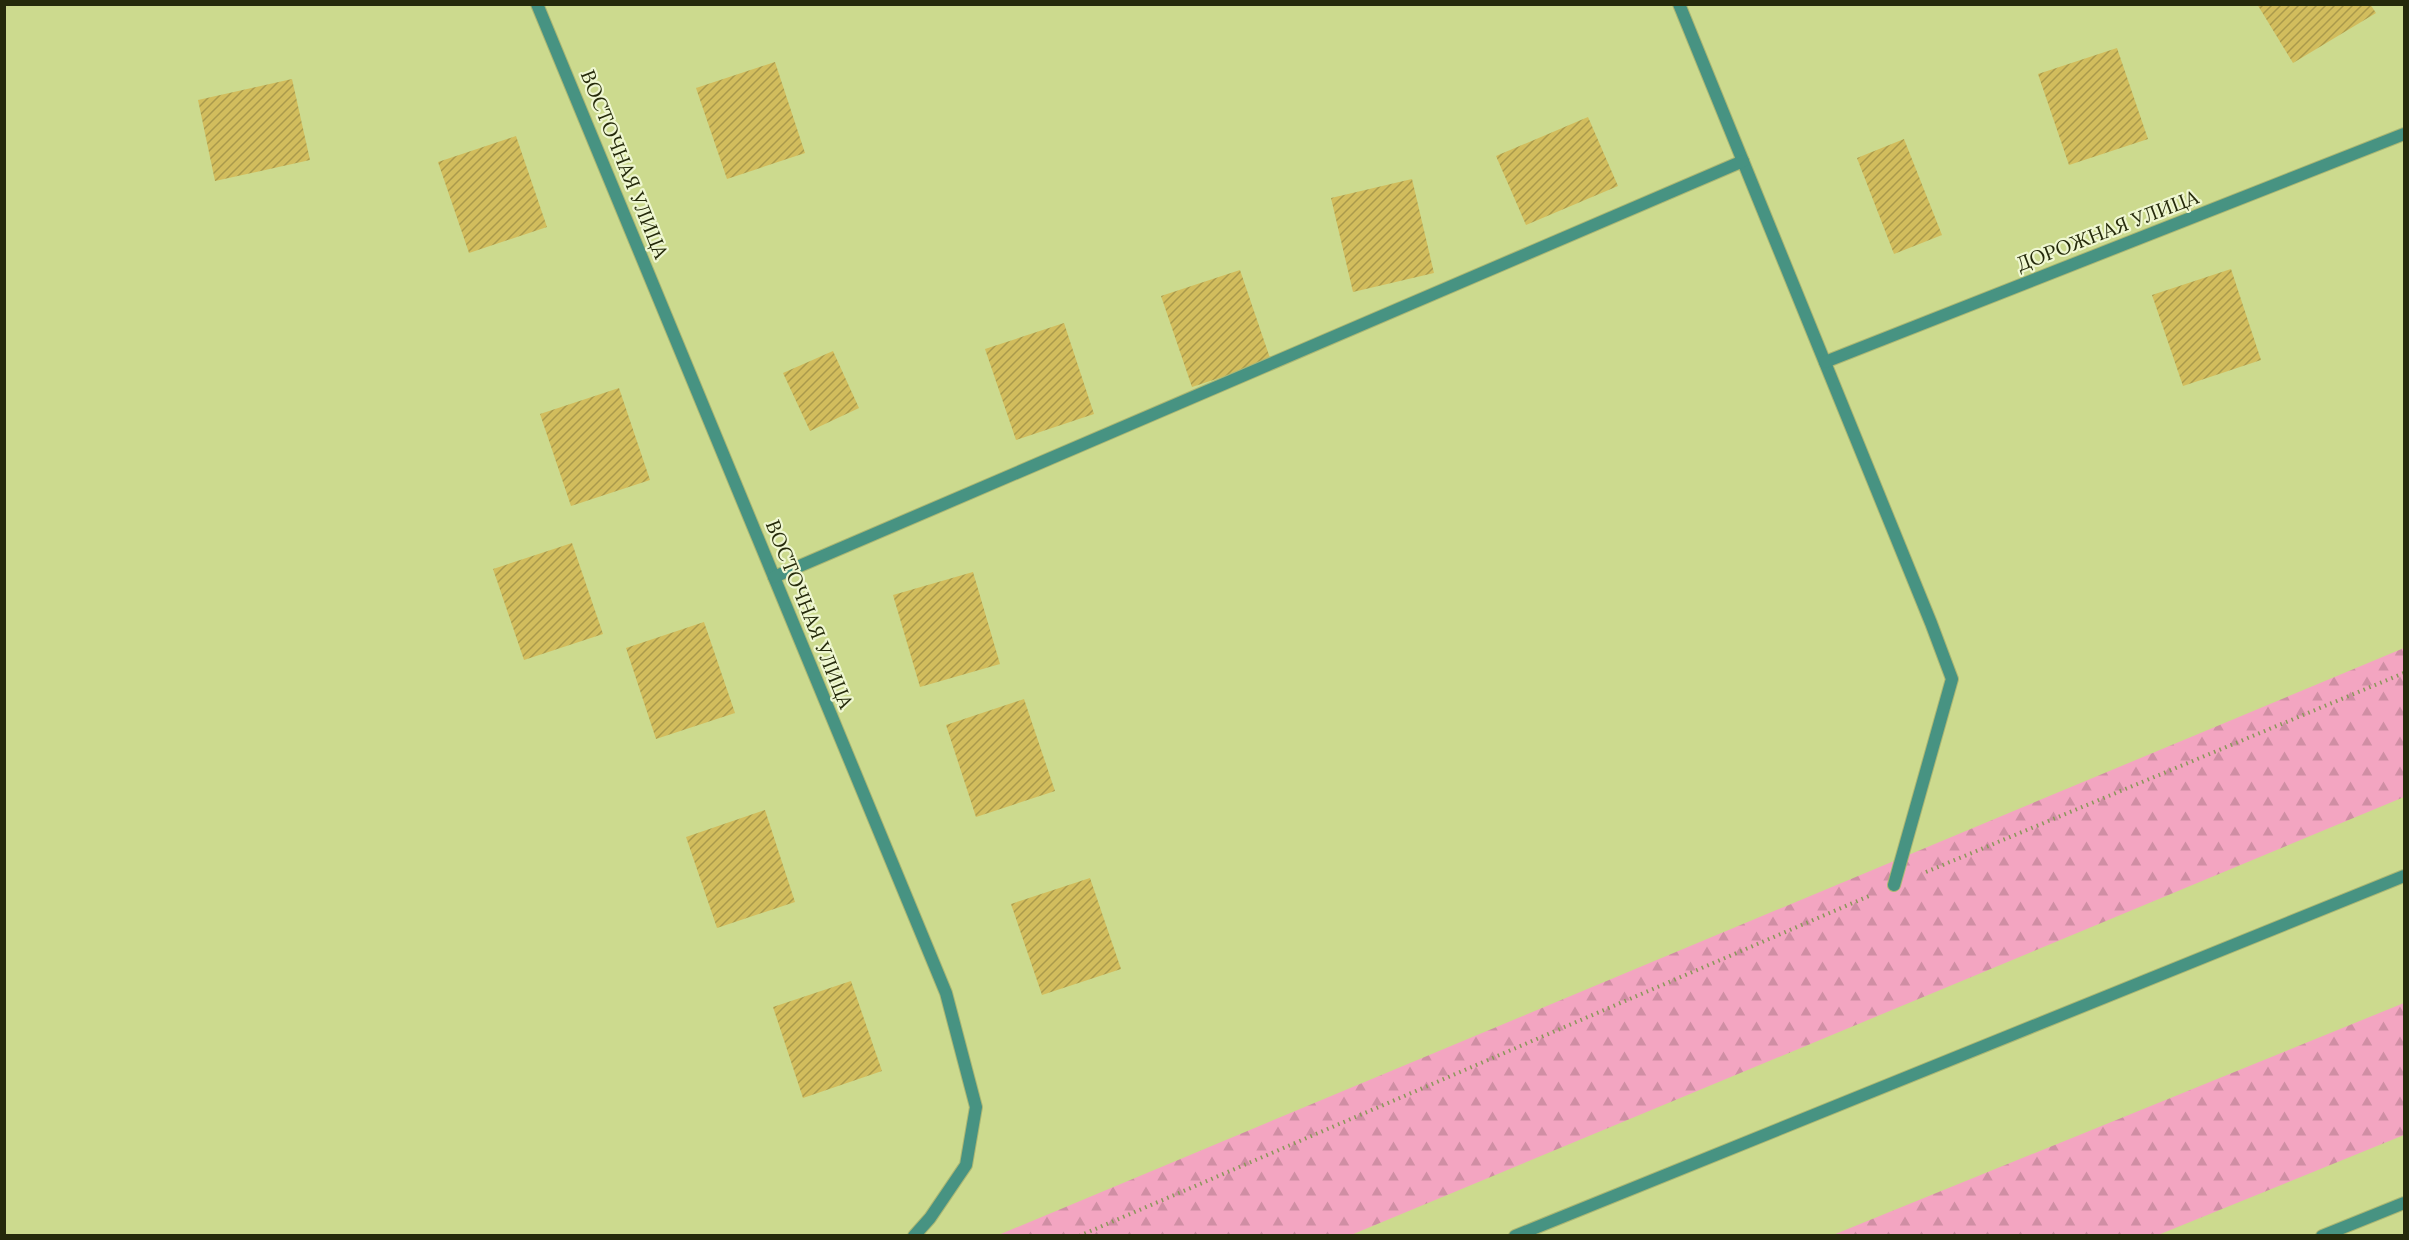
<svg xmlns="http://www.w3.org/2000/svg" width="2409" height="1240" font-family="Lora,serif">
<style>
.forest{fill:url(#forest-firs)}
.building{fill:url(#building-hatch)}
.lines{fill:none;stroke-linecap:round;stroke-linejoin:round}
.minor-casing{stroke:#abb774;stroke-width:14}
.tertiary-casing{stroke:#abb774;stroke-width:14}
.path{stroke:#8b965b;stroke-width:4;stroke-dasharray:1.5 4.5;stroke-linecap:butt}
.minor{stroke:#479382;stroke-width:12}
.tertiary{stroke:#479382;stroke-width:12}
.labels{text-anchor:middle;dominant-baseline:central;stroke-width:4.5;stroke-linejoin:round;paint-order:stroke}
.street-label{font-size:20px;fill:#252a0b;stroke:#eff7d1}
</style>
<defs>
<pattern id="forest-firs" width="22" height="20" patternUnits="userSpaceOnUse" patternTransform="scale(1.5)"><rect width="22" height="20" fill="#f3a5c1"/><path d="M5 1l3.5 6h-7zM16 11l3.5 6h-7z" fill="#d08ea4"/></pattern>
<pattern id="building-hatch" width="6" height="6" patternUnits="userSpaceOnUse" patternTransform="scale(1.5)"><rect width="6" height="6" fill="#d2bd5d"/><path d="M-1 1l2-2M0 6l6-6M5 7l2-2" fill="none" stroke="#aa9a4b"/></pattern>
</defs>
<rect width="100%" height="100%" fill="#ccda8e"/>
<g class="forest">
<polygon points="2404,648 2404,797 1351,1235 996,1236"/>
<polygon points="2404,1003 2404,1135 2158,1235 1833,1235"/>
</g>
<g class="building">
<polygon points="2257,4 2370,4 2376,13 2293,63"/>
<polygon points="2117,48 2148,139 2069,165 2038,74"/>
<polygon points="775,62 805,153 727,179 696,88"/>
<polygon points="292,79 310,160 215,181 198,100"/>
<polygon points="1588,117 1618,186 1526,225 1496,156"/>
<polygon points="516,136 547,227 469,253 438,162"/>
<polygon points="1904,139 1942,235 1894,254 1857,158"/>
<polygon points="1412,179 1434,273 1353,292 1331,198"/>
<polygon points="2231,269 2261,360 2183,386 2152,295"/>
<polygon points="1240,270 1271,361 1192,387 1161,296"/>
<polygon points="1064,323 1094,414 1016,440 985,349"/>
<polygon points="833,351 859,408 810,431 783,373"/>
<polygon points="619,388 650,480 571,506 540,414"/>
<polygon points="572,543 603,634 524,660 493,569"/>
<polygon points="973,572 1000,664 920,687 893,595"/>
<polygon points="704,622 735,713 656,739 626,648"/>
<polygon points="1024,699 1055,791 976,817 946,725"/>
<polygon points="765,810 795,902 717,928 686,837"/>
<polygon points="1090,878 1121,969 1042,995 1011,904"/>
<polygon points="851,981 882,1071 803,1098 773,1007"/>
</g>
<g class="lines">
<g class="minor-casing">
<g id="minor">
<polyline points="537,4 946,993 976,1107 966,1165 930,1218 914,1236"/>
<polyline points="1679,4 1931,623 1952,679 1894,885"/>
<polyline points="1825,362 2404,134"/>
<polyline points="774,577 1743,161"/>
<polyline points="2322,1236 2404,1203"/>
</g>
</g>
<g class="tertiary-casing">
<polyline id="tertiary" points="1515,1236 2404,876"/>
</g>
<g class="path">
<polyline points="1926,872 2404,673"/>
<polyline points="1079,1236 1869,896"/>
</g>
<use href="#minor" class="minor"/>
<use href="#tertiary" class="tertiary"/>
</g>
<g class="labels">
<g class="street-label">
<text transform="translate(625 164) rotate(68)">ВОСТОЧНАЯ УЛИЦА</text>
<text transform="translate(2107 230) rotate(-21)">ДОРОЖНАЯ УЛИЦА</text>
<text transform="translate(810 614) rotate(68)">ВОСТОЧНАЯ УЛИЦА</text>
</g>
</g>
<rect width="2409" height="1240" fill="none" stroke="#252a0b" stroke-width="12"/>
</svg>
